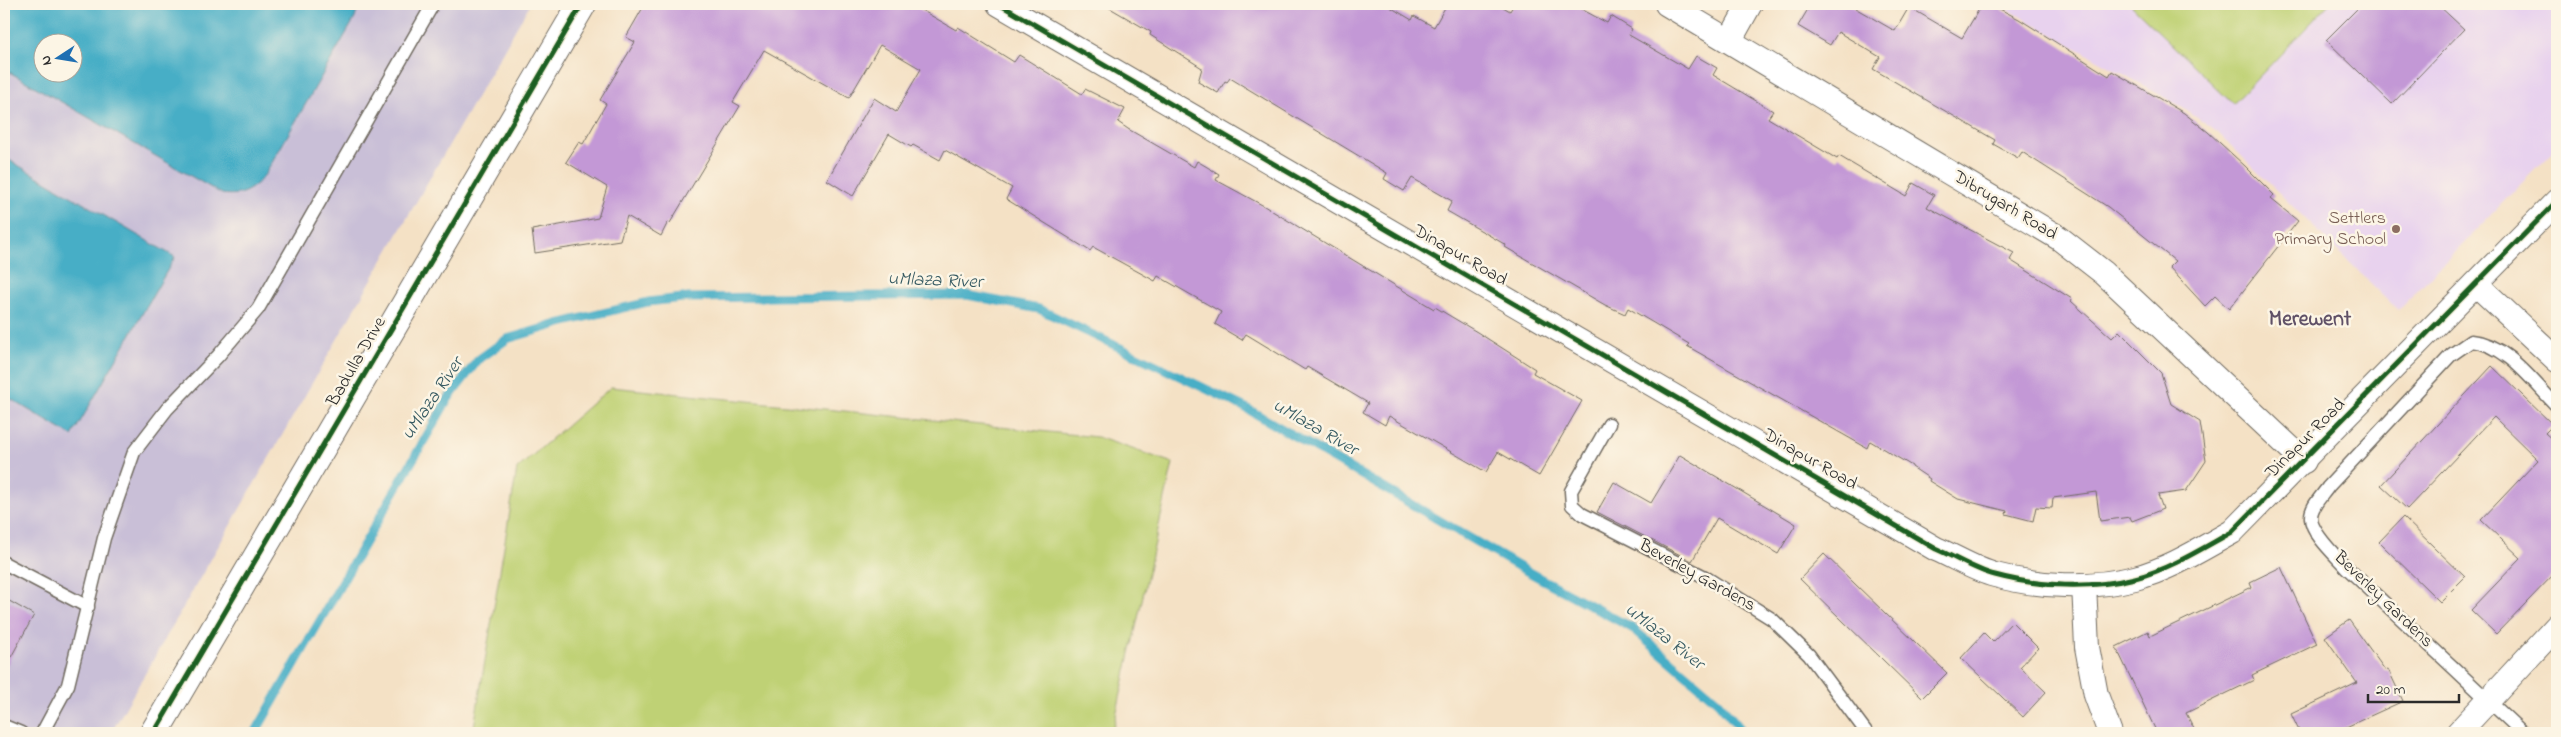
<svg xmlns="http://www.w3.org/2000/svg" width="2561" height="737" font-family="'Indie Flower',sans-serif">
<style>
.built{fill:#e8d2ee}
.industrial{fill:#c9bfd7;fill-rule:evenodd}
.green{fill:#bfd174;stroke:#757e50}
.water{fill:#47aec6;stroke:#396c78;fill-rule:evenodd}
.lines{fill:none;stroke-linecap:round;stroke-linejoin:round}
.stream{stroke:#47aec6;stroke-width:9}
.building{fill:#c398d6}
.service-casing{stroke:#716b61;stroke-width:15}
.minor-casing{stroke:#716b61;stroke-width:26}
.tertiary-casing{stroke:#716b61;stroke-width:30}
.service{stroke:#fff;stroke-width:12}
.minor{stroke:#fff;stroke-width:24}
.tertiary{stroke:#fff;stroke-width:28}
.cycleway-casing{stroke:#fcf5e5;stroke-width:8}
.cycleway{stroke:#1b5e20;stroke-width:5}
.education-dot{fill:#8d6e63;stroke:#fcf5e5;stroke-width:2}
.labels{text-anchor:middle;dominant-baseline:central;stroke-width:5;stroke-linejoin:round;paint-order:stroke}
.street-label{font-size:18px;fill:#2b2b2b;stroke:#fcf5e5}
.education-label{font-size:18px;fill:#785e54;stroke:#fcf5e5;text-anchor:end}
.water-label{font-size:19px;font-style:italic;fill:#355961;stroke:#fcf5e5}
.district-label{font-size:22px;font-weight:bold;fill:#605167;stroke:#fcf5e5}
</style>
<rect width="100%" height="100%" fill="#fcf5e5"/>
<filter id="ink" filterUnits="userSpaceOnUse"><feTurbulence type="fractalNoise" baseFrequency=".02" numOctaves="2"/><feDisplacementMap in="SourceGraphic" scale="10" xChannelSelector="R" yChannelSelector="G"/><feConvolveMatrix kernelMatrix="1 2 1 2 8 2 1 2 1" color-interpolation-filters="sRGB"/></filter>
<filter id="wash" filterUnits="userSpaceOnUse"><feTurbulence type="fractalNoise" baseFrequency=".0096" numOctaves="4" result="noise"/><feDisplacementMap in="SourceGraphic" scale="20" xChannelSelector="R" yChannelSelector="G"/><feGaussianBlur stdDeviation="1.12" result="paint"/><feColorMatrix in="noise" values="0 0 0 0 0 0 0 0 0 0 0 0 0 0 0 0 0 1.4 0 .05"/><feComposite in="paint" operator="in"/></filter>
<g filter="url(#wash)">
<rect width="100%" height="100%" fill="#f4e1c5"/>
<polygon class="built" points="1998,4 2557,4 2557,147 2398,310 2217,132 2180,106"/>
<path class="industrial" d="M4,4H530L111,733H4ZM42,42H72V72H42Z"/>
<g class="green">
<polygon points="2130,4 2329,4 2233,104"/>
<polygon points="611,387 1097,437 1173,463 1112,733 473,733 517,469"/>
</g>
<g class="water">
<path d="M4,4H359L355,18L266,173C254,189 243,197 222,194L4,69ZM42,42H72V72H42Z"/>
<polygon points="4,157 175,257 72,436 4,395"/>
</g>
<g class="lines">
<polyline class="stream" points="255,733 448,399 478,360 507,339 561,323 648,302 682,298 967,295 1039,309 1246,408 1523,569 1632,628 1718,702 1744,733"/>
</g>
<g id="blocks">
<g class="building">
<polygon points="645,4 911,4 956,30 958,27 1014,62 1019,55 1082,94 1085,89 1125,109 1118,122 1128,129 1194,167 1197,161 1219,174 1216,180 1264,206 1434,309 1435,307 1477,332 1535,369 1533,373 1582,401 1539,476 1498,452 1486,472 1389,416 1385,425 1363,412 1368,403 1307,367 1305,370 1246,334 1242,340 1215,324 1221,312 1158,276 1155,281 1093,247 1090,251 1006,199 1012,188 945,150 940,160 913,145 911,147 889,134 853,196 827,180 874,98 896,112 921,69 880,45 849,98 764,50 733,102 740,106 670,223 668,222 661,236 627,216 620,240 535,253 532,230 598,218 607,187 566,162 579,142 583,144 606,104 600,100 635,42 626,37"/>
<polygon points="1103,4 1385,4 1412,20 1414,16 1434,27 1447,4 1498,4 1510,11 1514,4 1572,4 1607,23 1611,16 1632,29 1629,35 1688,69 1696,56 1717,68 1713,75 1773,111 1768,118 1837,159 1839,156 1906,196 1913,183 1934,195 1927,207 2014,253 2010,260 2072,299 2071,301 2112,338 2119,331 2161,373 2171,404 2200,422 2206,461 2186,491 2158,495 2163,509 2132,521 2130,517 2100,521 2096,492 2053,498 2052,508 2036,507 2033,521 2006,514 2007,511 1958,499 1929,481 1930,479 1912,467 1912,466 1870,441 1867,448 1687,346 1689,344 1628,308 1625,314 1605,305 1505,247 1506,245 1447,211 1452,201 1412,178 1404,191 1384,179 1387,173 1230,78 1227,82 1225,81 1218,93 1198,82 1202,68 1150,35 1151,32"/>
<polygon points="1811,4 1848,4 1895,31 1909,7 1962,38 1982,4 1990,4 2019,19 2109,76 2112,71 2184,113 2208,132 2245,166 2274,195 2271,199 2298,221 2229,309 2215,296 2205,306 2169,267 2175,261 2108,207 2022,152 2018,158 1993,144 1995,140 1873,69 1880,57 1838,32 1830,45 1798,26"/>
<polygon points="2362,4 2437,4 2464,29 2392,104 2326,40"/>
<polygon points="2492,366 2553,425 2545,433 2555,442 2557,440 2557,571 2496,634 2471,610 2521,558 2481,520 2538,460 2494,417 2407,509 2381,485"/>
<polygon points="1680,455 1796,524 1778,554 1717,518 1692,561 1597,512 1614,482 1651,503"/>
<polygon points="2403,517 2465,577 2440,602 2379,542"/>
<polygon points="1824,554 1947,673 1922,698 1800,579"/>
<polygon points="2281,567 2317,644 2252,675 2254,680 2186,713 2196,733 2157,733 2116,647 2148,631 2150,636 2252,587 2250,582"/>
<polygon points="4,598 34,615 4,670"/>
<polygon points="2349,620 2385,670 2388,669 2403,701 2333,733 2300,733 2291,714 2357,683 2325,637"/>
<polygon points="2012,622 2038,648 2020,667 2046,692 2023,717 1961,658 1984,633 1993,642"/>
</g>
</g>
</g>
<g filter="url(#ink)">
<use href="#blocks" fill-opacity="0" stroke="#716b61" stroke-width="1"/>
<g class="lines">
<g class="service-casing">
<g id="service">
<polyline points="1609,424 1571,491 1572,505 1582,514 1705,577 1772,619 1809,655 1867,733"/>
<polyline points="4,563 88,607"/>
<polyline points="4,726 21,733"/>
<polyline points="42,733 68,685 104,538 134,452 167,409 218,356 258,309 433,4"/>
<path d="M2523,733L2346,567C2336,556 2311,533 2311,518C2310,507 2322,496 2328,487L2451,355L2471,341C2507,344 2533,382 2557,406"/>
</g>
</g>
<g class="minor-casing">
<g id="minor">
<path d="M999,4L1936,549C1955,557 1975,570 1995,575C2039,587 2091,589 2135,578C2170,569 2201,549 2232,532L2557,201"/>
<polyline points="1667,4 2059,238 2104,273 2304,461"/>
<polyline points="1730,40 1750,4"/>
<polyline points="2476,284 2557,360"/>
<polyline points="2084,585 2087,647 2096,695 2110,733"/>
<polyline points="2458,733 2557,626"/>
</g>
</g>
<g class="tertiary-casing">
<polyline id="tertiary" points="154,733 582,4"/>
</g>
<use href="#service" class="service"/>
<use href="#minor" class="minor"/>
<use href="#tertiary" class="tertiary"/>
<g class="cycleway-casing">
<g id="cycleway">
<path d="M999,4L1936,549C1955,557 1975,570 1995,575C2039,587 2091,589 2135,578C2170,569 2201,549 2232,532L2557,201"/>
<polyline points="154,733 582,4"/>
</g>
</g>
<use href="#cycleway" class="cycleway"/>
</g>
</g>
<circle class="education-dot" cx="2396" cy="229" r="5"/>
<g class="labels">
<g class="street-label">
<text transform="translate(2005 206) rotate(31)">Dibrugarh Road</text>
<text transform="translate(1460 256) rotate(30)">Dinapur Road</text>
<text transform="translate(357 362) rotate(-60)">Badulla Drive</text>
<text transform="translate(2306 439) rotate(-45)">Dinapur Road</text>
<text transform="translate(1810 460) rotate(30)">Dinapur Road</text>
<text transform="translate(1697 576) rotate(29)">Beverley Gardens</text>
<text transform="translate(2383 600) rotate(44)">Beverley Gardens</text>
</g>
<g class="education-label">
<text x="2386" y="219">Settlers<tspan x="2386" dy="21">Primary School</tspan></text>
</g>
<g class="water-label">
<text transform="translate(935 281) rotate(2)">uMlaza River</text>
<text transform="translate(433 399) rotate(-56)">uMlaza River</text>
<text transform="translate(1315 428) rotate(30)">uMlaza River</text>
<text transform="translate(1664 637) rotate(38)">uMlaza River</text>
</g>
<g class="district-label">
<text x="2310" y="320">Merewent</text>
</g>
</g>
<rect width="2561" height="737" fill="none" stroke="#fcf5e5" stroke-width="20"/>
<g transform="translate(58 58) rotate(258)"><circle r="24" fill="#fcf5e5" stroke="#a8a49b"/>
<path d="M0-4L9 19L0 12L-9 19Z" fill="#1f6fb2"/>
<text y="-8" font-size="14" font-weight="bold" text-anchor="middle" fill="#2b2b2b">N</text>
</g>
<path d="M2368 694v8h91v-8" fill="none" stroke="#2b2b2b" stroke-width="2.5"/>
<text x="2376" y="694" font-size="15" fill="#2b2b2b" stroke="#fcf5e5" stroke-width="4" paint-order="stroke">20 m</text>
</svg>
